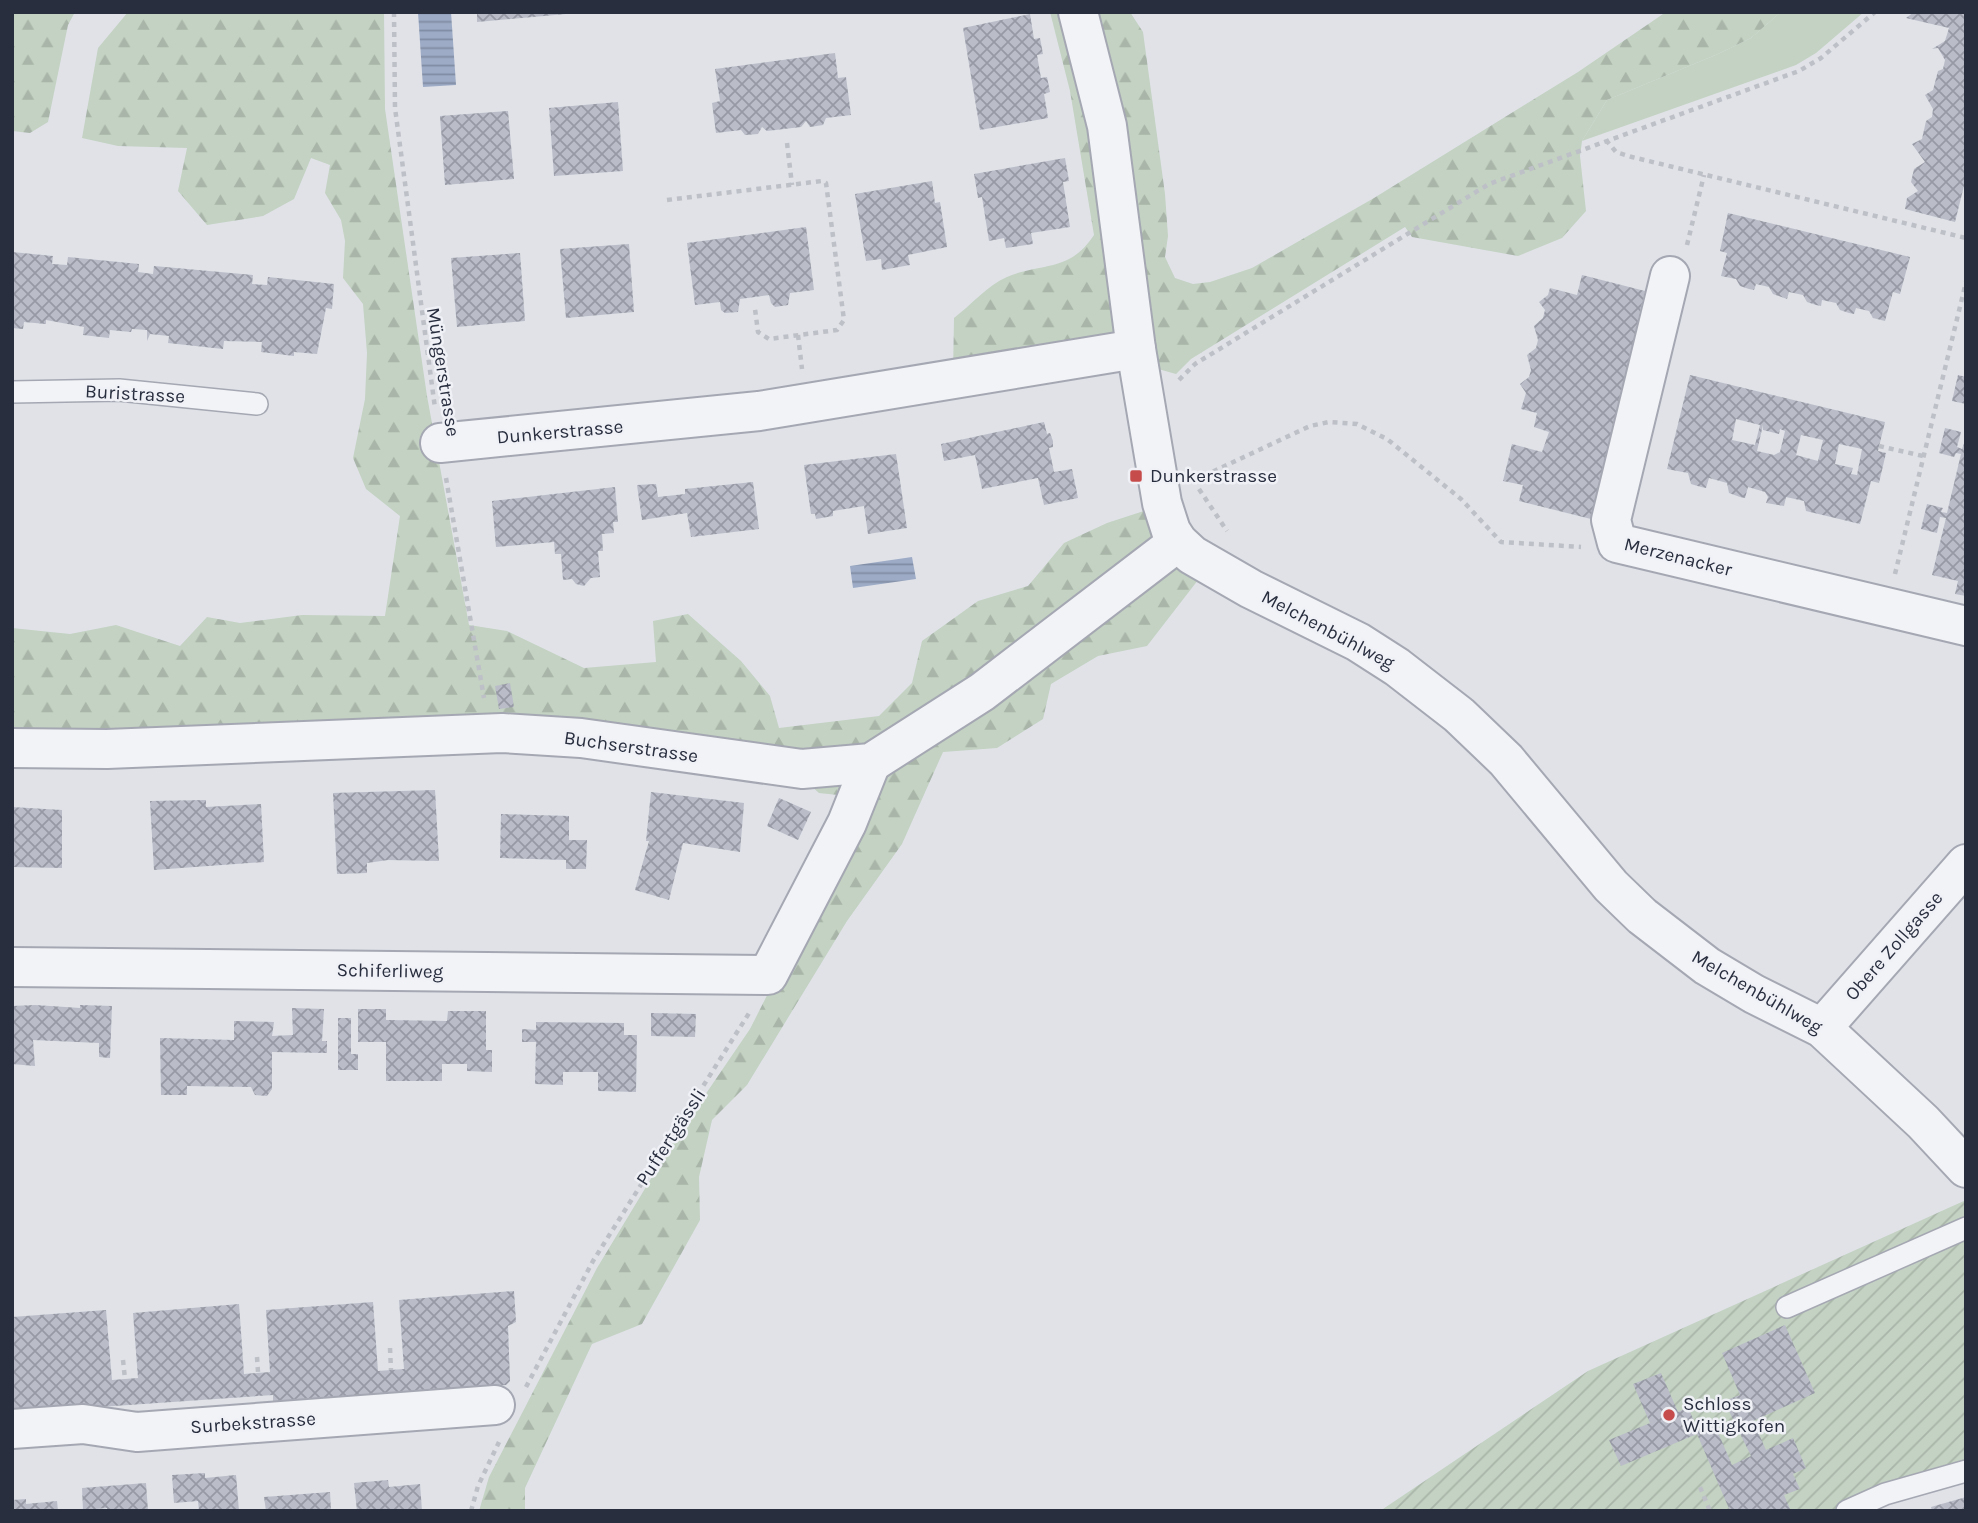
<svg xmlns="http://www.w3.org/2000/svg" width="1978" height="1523" font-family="Karla,sans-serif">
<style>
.grass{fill:#c3d2c2}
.forest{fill:url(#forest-firs)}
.garden{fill:url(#garden-furrows)}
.water{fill:url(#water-rules)}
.building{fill:url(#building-cross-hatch);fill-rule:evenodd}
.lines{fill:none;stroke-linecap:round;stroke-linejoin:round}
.lane-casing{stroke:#a5a8b2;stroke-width:24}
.street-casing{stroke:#a5a8b2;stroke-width:42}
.path{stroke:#bec0c7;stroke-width:4.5;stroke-dasharray:5 5;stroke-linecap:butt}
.lane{stroke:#f2f3f7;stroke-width:21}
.street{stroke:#f2f3f7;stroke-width:38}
.poi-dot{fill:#c64c4c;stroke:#eff1f6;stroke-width:2.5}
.labels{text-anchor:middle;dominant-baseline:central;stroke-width:5;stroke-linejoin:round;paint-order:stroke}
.street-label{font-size:19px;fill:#292e3f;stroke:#eff1f6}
.poi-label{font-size:19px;fill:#292e3f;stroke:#eff1f6;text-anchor:start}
</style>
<defs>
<pattern id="forest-firs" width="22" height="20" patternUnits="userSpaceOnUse" patternTransform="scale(1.75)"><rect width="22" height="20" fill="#c3d2c2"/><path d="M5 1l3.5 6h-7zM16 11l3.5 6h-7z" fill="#a8b5a8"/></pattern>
<pattern id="garden-furrows" width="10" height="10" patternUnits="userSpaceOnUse" patternTransform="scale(1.75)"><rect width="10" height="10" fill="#c3d2c2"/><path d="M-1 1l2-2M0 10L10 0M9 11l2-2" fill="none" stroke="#a8b5a8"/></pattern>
<pattern id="water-rules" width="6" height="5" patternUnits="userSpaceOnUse" patternTransform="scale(1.75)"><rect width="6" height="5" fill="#9dabc6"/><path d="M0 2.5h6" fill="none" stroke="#808ca2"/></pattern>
<pattern id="building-cross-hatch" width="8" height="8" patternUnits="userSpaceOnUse" patternTransform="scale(1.75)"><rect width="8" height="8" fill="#babdc8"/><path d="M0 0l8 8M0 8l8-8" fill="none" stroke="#979aa4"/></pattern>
</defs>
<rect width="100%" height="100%" fill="#e0e2e8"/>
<polygon class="grass" points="1781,12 1864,12 1816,53 1796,65 1582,141 1607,100 1718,54 1751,38"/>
<g class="forest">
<polygon points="12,12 75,12 68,25 48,122 30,133 12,131"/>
<polygon points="128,12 384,12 385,109 427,396 469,625 507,631 584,668 656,662 653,621 688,614 741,661 770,696 779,728 879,716 912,683 922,641 978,601 1028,586 1064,543 1107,523 1156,507 1205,571 1147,646 1098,656 1051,684 1043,719 997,748 943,752 902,844 847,921 747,1085 712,1120 699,1177 700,1220 642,1324 592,1344 525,1488 525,1511 479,1511 489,1477 597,1268 675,1139 750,1029 867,798 819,793 779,758 12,737 12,628 70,634 116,625 180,646 207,617 240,623 302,615 385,616 400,516 366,489 353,458 365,399 367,353 363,304 343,278 345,241 341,220 325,193 330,165 311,158 294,199 263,216 207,225 178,191 187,148 118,146 82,138 98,48"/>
<path d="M1050,12H1130L1143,32L1165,194L1168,236L1165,257L1175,278L1193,284L1210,282L1252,268L1374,198L1578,72L1666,12H1781L1751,38L1718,54L1607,100L1582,141L1580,156L1586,211L1562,238L1518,256L1412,237L1405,227L1191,359L1176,374L1144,365L953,375L954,318C970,306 988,285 1007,277C1042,262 1069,273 1094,235L1070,91Z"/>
</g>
<polygon class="garden" points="1966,1200 1966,1467 1842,1511 1380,1511 1588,1371"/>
<g class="water">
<polygon points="418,12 451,12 456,85 423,87"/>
<polygon points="912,557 916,579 853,588 850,566"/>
</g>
<g class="building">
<polygon points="477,12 566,12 566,14 477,22"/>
<polygon points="1914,12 1966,12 1966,178 1955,222 1905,209 1907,198 1918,191 1911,182 1914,169 1925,162 1912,144 1922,139 1926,121 1932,117 1933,109 1925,95 1933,90 1938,71 1943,69 1945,60 1938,48 1932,49 1945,41 1949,28 1906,18"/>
<polygon points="1030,14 1034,39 1040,38 1043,54 1037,55 1041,78 1047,77 1050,92 1044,94 1048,118 980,130 963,28"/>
<polygon points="835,53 838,78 846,77 851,115 826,118 823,125 810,127 806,121 801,127 767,131 762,127 758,134 745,135 741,130 716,133 712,103 720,101 715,69"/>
<polygon points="618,102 623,171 554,176 549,108"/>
<polygon points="508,111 514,179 445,185 440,116"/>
<polygon points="1065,158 1069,181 1063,182 1070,227 1031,233 1033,244 1006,248 1004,238 989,241 982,197 978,198 974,174"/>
<polygon points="932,181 935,203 940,202 947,247 908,255 910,265 882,270 881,259 866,261 855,194"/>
<polygon points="1728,213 1910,257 1900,294 1893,292 1885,321 1873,318 1869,311 1856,308 1854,314 1849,313 1840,310 1836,303 1822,300 1821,306 1816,305 1807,302 1803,295 1789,292 1787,299 1773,294 1769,287 1756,284 1754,290 1749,289 1740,286 1736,279 1721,276 1727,253 1720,251"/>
<polygon points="806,227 814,290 790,293 788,305 775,307 771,303 769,295 740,299 738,312 725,313 721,310 720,302 695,305 687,243"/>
<polygon points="629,244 634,312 566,318 560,249"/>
<polygon points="12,252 53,256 52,264 67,265 68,257 139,264 138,272 153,274 154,266 253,275 252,284 267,285 268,277 334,284 332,309 326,308 317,354 294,352 294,356 261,352 262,342 224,341 223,349 168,343 169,336 150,334 147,341 147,330 132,329 131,332 110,330 109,338 83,335 84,327 46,320 46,324 24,322 23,329 12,328"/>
<polygon points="520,253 525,321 457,327 451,258"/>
<polygon points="1582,275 1645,291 1638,320 1642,321 1639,333 1636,332 1635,336 1632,349 1635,350 1632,362 1629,361 1624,379 1628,380 1625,392 1622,391 1591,519 1519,501 1523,485 1503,481 1512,444 1542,452 1549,432 1534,427 1537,413 1521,409 1526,393 1520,384 1529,377 1531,370 1527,355 1536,348 1538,340 1534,326 1543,318 1545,310 1539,302 1548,295 1550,288 1577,295"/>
<path d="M1690,375L1885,422L1878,451L1886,453L1879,483L1871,481L1860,524L1806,511L1804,501L1786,497L1784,506L1766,503L1768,497L1765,492L1748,487L1745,498L1740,497L1729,493L1727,483L1709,478L1706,488L1701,487L1691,484L1688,473L1667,469ZM1736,419L1760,425L1755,445L1732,440ZM1763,425V430L1779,434L1780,429L1785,431L1780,452L1774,455L1757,451ZM1801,435L1823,440L1818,461L1796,455ZM1839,444L1862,449L1857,475L1851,474L1853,468L1835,464Z"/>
<polygon points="1958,375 1966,377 1966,404 1952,401"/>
<polygon points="1044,422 1047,434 1050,433 1053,441 1053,447 1049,448 1054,472 1072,469 1078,498 1044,505 1038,478 982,489 975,455 944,461 941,444"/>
<polygon points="1945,428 1961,432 1957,447 1962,449 1966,438 1966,596 1955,594 1958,581 1932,575 1946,518 1940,517 1937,533 1921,529 1927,504 1943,508 1941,512 1947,513 1961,454 1956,453 1954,457 1939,453"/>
<polygon points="896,454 907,528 868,534 864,506 833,511 833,516 816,519 815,514 811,514 804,465"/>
<polygon points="753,482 759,529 691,537 687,513 642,520 637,485 656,484 658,497 685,494 685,489"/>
<polygon points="615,487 618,522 613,522 614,533 602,534 603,551 598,551 600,577 591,578 584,586 576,584 572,579 563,580 561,554 555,554 554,542 496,547 492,501"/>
<polygon points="510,683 514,707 499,709 495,686"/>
<polygon points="435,790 439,861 388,860 367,863 367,873 337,874 333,793"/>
<polygon points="651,792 744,803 740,852 683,843 669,900 635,890 649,841 646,841"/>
<polygon points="779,798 811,812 798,840 767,826"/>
<polygon points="206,800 206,807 261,804 264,862 154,870 150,801"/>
<polygon points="12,807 62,810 62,868 12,867"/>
<polygon points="501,814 569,816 569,840 587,840 586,869 566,869 566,860 500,858"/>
<polygon points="35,1005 80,1008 80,1005 112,1006 110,1058 99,1057 99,1043 33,1040 35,1066 12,1064 12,1006"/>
<polygon points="292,1008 324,1009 322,1041 327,1041 327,1053 272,1052 272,1089 267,1096 255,1095 251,1087 187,1086 187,1095 161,1095 160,1038 234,1040 234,1021 274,1022 272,1036 293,1035"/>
<polygon points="358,1009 386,1009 386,1020 447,1021 448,1011 486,1011 486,1050 492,1050 492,1072 467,1071 467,1064 442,1064 442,1081 386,1081 386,1042 358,1042"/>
<polygon points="651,1013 696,1014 695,1037 651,1036"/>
<polygon points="338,1018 351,1018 351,1054 358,1054 358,1070 338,1070"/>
<polygon points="536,1022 624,1023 624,1035 637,1035 636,1092 598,1091 598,1072 563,1072 563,1085 535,1084 536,1042 522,1042 522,1029 536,1030"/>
<polygon points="514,1291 516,1322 508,1326 510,1381 506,1385 273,1404 273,1395 12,1413 12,1317 106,1310 112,1380 138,1378 133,1313 239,1304 244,1374 270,1372 266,1310 373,1302 378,1371 404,1369 399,1300"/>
<polygon points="1785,1325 1815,1393 1753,1421 1766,1450 1793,1438 1806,1468 1793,1474 1800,1489 1784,1495 1791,1511 1730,1511 1697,1434 1621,1466 1609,1440 1650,1423 1633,1384 1661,1373 1678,1412 1688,1407 1698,1430 1714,1423 1732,1465 1751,1456 1724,1401 1740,1395 1722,1353"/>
<polygon points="205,1473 205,1478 236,1475 239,1511 199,1511 198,1501 174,1503 172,1475"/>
<polygon points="388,1480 389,1487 420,1484 422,1511 357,1511 354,1483"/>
<polygon points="146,1483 148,1511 107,1511 107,1508 83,1510 82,1488"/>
<polygon points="330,1492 331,1511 266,1511 264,1497"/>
<polygon points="1966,1497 1966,1511 1932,1511 1931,1507"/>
<polygon points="26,1499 26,1504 57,1501 58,1511 12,1511 12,1500"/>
</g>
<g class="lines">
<g class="lane-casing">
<g id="lane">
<polyline points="12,392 119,390 257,404"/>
<polyline points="1787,1307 1966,1228"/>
<polyline points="1847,1511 1885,1494 1966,1471"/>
</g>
</g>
<g class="street-casing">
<g id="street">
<polyline points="1078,12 1107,126 1136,349 1162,503 1171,531 1178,542 1192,555 1251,589 1358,642 1397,667 1459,715 1506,760 1611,886 1642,916 1707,966 1754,994 1822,1028 1923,1122 1966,1168"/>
<polyline points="1670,276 1611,520 1617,543 1966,626"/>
<polyline points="440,443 759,411 1136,349"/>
<polyline points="12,748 107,749 502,733 581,738 802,769 871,763 982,692 1178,542"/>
<polyline points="12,967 768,975 847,823 871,763"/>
<polyline points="1822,1028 1966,864"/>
<polyline points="12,1429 83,1424 137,1432 495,1405"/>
</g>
</g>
<g class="path">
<polyline points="394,12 395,108 435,408"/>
<polyline points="1606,140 1616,152 1632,157 1966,238"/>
<polyline points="787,143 792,185"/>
<polyline points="667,200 822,181 826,183 844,320 837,330 769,339 758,332 755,309"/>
<polyline points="1687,245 1704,175"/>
<polyline points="798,335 802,369"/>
<polyline points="1179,380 1195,364 1489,184 1799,71 1821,58 1875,12"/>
<polyline points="1879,446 1923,456"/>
<polyline points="446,478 484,698"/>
<polyline points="1195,480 1310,426 1329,422 1357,424 1387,439 1461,499 1501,542 1581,547"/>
<polyline points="1199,489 1227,531"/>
<polyline points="1895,574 1966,282"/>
<polyline points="390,1348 391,1370"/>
<polyline points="257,1357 258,1372"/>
<polyline points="123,1360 125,1379"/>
<polyline points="526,1387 593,1261 751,1010"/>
<polyline points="1700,1487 1710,1511"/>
<polyline points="471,1511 478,1486 499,1442"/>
</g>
<use href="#lane" class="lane"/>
<use href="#street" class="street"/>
</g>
<g class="poi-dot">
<rect x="1129" y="469" width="14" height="14" rx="3.5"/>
<circle cx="1669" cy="1415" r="7"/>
</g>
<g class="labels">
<g class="street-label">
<text transform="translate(443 372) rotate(81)">Müngerstrasse</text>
<text transform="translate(135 394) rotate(3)">Buristrasse</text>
<text transform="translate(560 432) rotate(-5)">Dunkerstrasse</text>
<text transform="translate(1678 557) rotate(14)">Merzenacker</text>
<text transform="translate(1328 630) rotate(28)">Melchenbühlweg</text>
<text transform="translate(631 747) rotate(8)">Buchserstrasse</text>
<text transform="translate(1894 946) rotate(-49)">Obere Zollgasse</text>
<text transform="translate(390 971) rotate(1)">Schiferliweg</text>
<text transform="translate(1757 992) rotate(30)">Melchenbühlweg</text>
<text transform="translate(671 1137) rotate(-57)">Puffertgässli</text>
<text transform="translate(253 1423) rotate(-4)">Surbekstrasse</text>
</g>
<g class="poi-label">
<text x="1150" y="476">Dunkerstrasse</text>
<text x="1683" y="1404">Schloss<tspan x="1683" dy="22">Wittigkofen</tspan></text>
</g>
</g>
<rect width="1978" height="1523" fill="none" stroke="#292e3f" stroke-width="28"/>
</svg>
